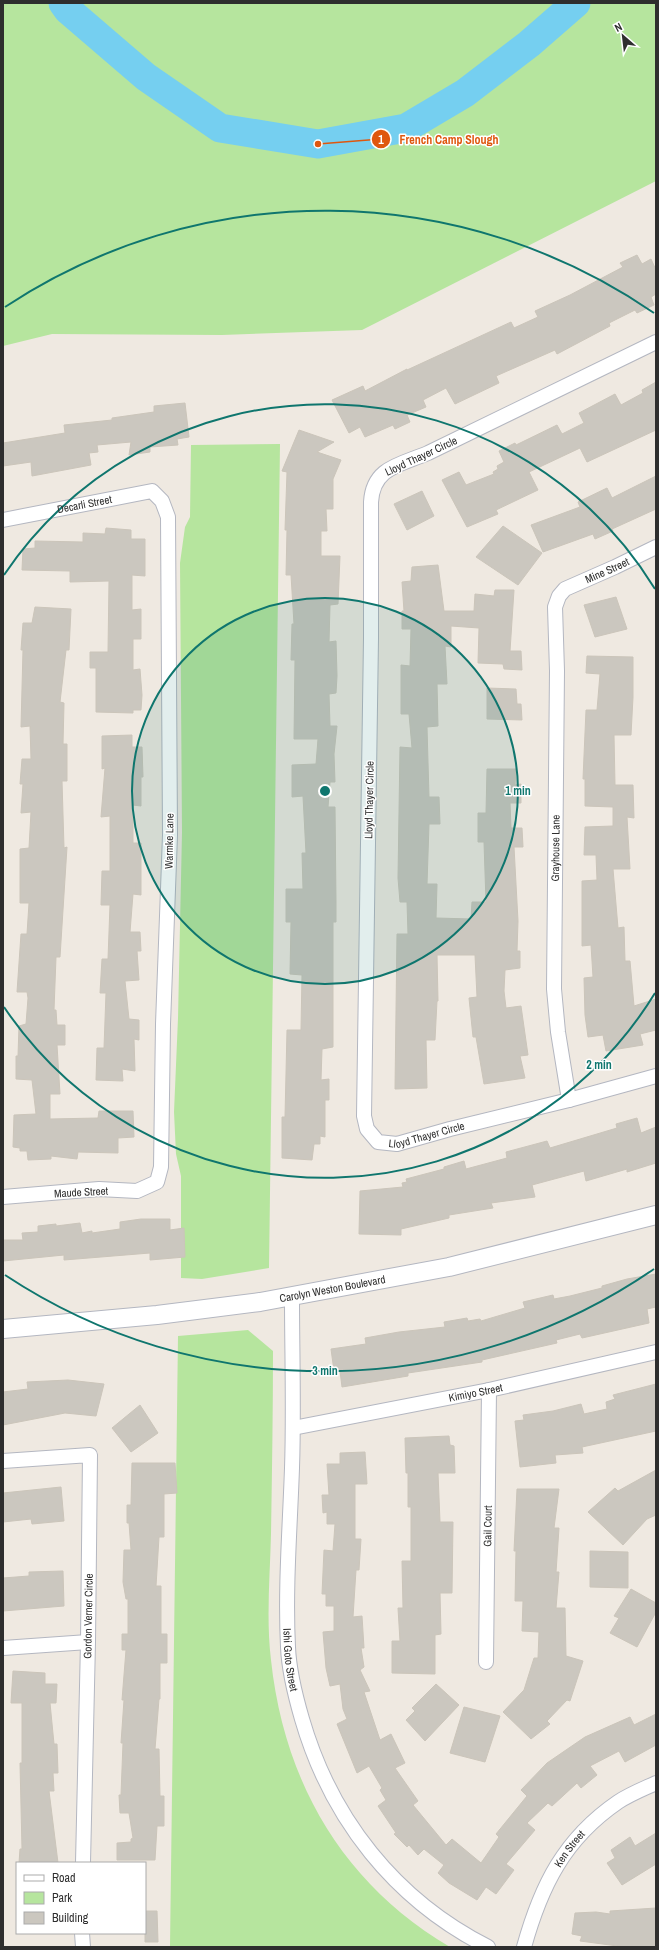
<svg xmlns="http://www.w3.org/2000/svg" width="659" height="1950" font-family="'Archivo Narrow',sans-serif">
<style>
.green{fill:#b6e59e}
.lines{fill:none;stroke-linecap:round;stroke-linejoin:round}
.river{stroke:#75cff0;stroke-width:29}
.building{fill:#cbc7bf;stroke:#cbc5ba}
.minor-casing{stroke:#b4b7c1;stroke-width:16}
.tertiary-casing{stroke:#b4b7c1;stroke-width:20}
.minor{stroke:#fff;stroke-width:14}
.tertiary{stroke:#fff;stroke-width:18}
.ring{fill:none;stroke:#0f766e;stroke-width:2}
.labels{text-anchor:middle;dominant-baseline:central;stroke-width:3;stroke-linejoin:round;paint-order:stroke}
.street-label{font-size:11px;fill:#2e2e2e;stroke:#fff}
.centre{fill:#0f766e;stroke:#fff;stroke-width:2}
.ring-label{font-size:12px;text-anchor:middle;font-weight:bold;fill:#0f766e;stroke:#fff;stroke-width:3;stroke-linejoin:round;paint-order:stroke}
.leader{fill:none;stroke:#df570e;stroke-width:1.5}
.callout-dot{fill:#df570e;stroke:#fff;stroke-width:1.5}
.mark-label{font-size:12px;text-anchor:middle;font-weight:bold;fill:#fff}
.callout-label{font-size:12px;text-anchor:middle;font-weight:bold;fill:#df570e;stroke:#fff;stroke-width:3;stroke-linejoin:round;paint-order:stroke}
</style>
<rect width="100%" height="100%" fill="#efe9e1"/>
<g class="green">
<polygon points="3,3 656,3 656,181 362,330 222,335 52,334 3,346"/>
<polygon points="280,444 269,1268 202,1279 181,1278 181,1176 176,1154 174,1112 178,1018 182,832 180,563 185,527 190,517 191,445"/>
<path d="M248,1330L273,1351C273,1412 272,1473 271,1534C270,1576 266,1619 271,1660C284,1782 343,1884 450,1947H170L178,1336Z"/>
</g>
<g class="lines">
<polyline class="river" points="63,3 68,10 146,77 220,128 318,144 406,128 465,93 529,44 576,3"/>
</g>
<g class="building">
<polygon points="637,255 642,264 651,259 656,270 656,294 651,297 654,305 637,313 635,310 609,323 610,326 557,354 555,350 496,376 499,383 455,404 446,388 423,400 426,407 407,415 410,422 395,429 393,425 365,437 360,427 349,433 332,400 363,386 365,391 407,369 407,370 511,322 514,328 538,317 535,311 570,295 623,267 620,263"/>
<polygon points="656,382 656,430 587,462 580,448 529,472 538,490 496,510 498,514 467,527 442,480 459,472 466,485 494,474 493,472 498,469 497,466 504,462 499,451 515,443 516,445 557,425 562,434 584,423 579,413 615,394 621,405 643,393 642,390"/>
<polygon points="185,403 189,437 177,439 178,445 150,447 150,452 129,455 131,442 97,445 98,452 89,453 91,465 32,476 31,462 3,466 3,443 65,433 64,425 112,420 112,418 154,412 154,406"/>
<polygon points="299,430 334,442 317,452 341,460 333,479 333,509 326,509 327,531 321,531 321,556 340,556 338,604 330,605 329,642 336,641 337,676 336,693 329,694 330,726 337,726 334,754 335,782 330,782 328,807 335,807 336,903 336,922 333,922 333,1047 322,1049 321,1080 329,1079 329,1100 325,1100 325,1137 320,1136 320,1144 314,1144 312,1160 282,1158 282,1117 285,1117 287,1030 301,1030 302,975 290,974 291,922 286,922 286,889 303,889 302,853 306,853 303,796 292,797 292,765 316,764 318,739 294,739 295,660 291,660 292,624 294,624 291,575 286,575 287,530 285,530 287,472 282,471"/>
<polygon points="656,476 656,509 612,529 613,531 595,539 593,534 543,552 531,525 580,507 578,502 607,488 612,498"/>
<polygon points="422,491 434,516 407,530 394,504"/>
<polygon points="503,526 542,553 518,585 476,557"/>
<polygon points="106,528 131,530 131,539 145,539 145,576 132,575 132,610 141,609 141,639 133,639 133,670 140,669 142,695 141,710 133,710 133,713 96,712 96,668 90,668 90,652 108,652 109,581 70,582 70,571 22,570 23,549 35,548 35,541 83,542 83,533 105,534"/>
<polygon points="438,565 444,611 474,611 475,594 494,596 495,590 514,590 510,651 521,651 522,670 504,669 503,664 478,663 479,628 451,626 451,647 445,646 447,684 437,684 438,726 427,727 429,797 439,797 440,824 429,824 427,884 437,884 436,918 471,919 472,902 486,902 484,842 478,842 478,813 486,813 487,769 516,769 515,785 521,784 521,803 510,803 511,828 522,828 523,847 514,847 518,921 517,951 520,951 520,968 505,970 504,991 506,1008 521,1006 528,1055 520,1056 525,1078 484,1084 476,1037 473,1037 469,998 477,997 475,955 437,955 438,1001 437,1001 435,1040 426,1040 427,1088 395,1089 397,934 408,934 407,902 400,902 398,878 400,747 412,748 409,714 401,714 401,665 410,666 411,629 402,629 402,611 404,611 402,582 411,581 412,567"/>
<polygon points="616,597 627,629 595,637 584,605"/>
<polygon points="35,607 71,609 69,650 66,650 60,702 64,703 63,744 67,744 67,781 62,781 64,848 67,847 60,957 56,957 54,1010 56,1010 57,1025 65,1025 65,1045 57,1045 60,1094 50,1094 50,1119 98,1118 99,1111 133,1111 134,1137 118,1138 118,1153 78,1152 77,1159 51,1156 51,1159 28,1160 27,1151 20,1151 20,1148 13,1147 14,1115 36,1114 32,1080 16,1079 16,1056 18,1056 19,1026 26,1024 28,998 27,992 17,992 21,934 27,934 29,903 20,903 20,849 29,848 31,812 21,813 23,784 20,784 22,759 31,759 30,726 21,727 23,650 21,650 23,623 32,623"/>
<polygon points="587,656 633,657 633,697 631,735 614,735 615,785 633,785 634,818 627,817 630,869 613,869 618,928 624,927 625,961 630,961 634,1006 656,999 656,1030 640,1034 643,1045 606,1051 603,1035 588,1037 585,1015 584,978 593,977 591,945 582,946 582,881 597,880 596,855 584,855 585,827 613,826 613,807 585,806 585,779 583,779 586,710 597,710 600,674 586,673"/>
<polygon points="487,688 516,689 517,704 521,704 522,720 487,719"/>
<polygon points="132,735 132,747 142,747 143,777 141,777 141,806 133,805 133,843 141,843 141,895 133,894 130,932 140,932 141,951 137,951 139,980 125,981 129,1019 139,1020 139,1040 134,1039 135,1071 122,1069 123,1081 96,1080 97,1048 104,1048 106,993 100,993 102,959 108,959 110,905 101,905 102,871 110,871 110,816 101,817 105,768 102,769 102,736"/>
<polygon points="637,1118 641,1133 656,1127 656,1163 627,1172 627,1169 586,1181 584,1171 532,1185 535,1197 491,1203 493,1208 449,1215 449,1218 401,1229 401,1235 359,1234 360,1191 403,1187 402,1183 407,1182 406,1179 444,1169 444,1167 464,1161 466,1169 507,1158 506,1152 547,1141 550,1148 617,1128 616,1124"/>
<polygon points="141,1219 170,1219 170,1230 184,1228 185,1257 150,1260 150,1253 64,1260 64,1255 3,1261 3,1240 23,1240 22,1233 38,1232 38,1226 56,1224 56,1226 80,1223 82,1233 92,1231 92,1233 120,1229 120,1222"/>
<polygon points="656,1274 656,1307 647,1309 649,1323 582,1338 580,1334 556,1340 557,1343 482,1360 482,1362 408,1373 408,1376 342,1387 340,1371 334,1371 331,1349 366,1344 365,1338 399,1332 445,1327 444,1322 467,1318 468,1321 480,1319 481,1321 525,1308 523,1302 553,1295 554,1299 570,1296 602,1288 602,1286 627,1279"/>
<polygon points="68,1380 104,1384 96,1416 65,1413 3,1425 3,1392 28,1389 27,1382"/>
<polygon points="656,1384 656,1431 582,1447 583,1453 555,1455 556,1463 520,1467 515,1421 524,1420 523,1415 553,1411 581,1404 584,1414 607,1409 606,1402 615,1399 613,1395"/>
<polygon points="140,1405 158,1433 131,1452 112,1428"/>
<polygon points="449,1436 450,1445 454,1446 455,1473 438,1473 440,1522 453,1522 452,1593 440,1593 441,1634 435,1635 435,1674 392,1673 392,1641 400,1641 398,1608 403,1608 402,1561 411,1561 411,1507 408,1507 408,1473 406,1473 405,1438"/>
<polygon points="365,1452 367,1484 355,1484 355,1539 361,1539 359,1570 356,1570 353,1617 362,1616 364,1648 361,1648 364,1667 360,1670 370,1691 364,1692 380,1740 391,1734 405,1763 395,1768 418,1801 413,1805 446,1845 452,1839 481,1863 499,1837 496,1834 527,1796 521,1790 547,1763 585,1737 630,1717 634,1725 656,1714 656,1745 625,1762 619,1751 590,1766 597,1775 581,1788 577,1783 552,1806 548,1803 527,1823 535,1830 506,1864 514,1870 496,1894 486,1887 477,1900 449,1883 438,1873 444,1865 424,1849 418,1855 409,1845 407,1847 394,1834 396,1833 378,1806 386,1800 380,1790 382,1788 369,1766 357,1773 337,1724 347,1719 343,1709 340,1684 330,1686 326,1668 323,1632 334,1631 334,1606 326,1606 326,1594 322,1594 324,1550 333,1551 335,1524 327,1524 327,1512 323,1513 322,1495 329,1495 327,1464 340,1464 340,1453"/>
<polygon points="132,1463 175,1463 177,1493 164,1494 164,1537 159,1537 156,1586 161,1586 161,1634 167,1634 167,1663 160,1663 160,1699 159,1699 155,1749 159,1749 160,1796 164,1796 164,1826 157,1826 155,1860 117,1860 117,1843 131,1842 131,1839 133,1838 129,1813 120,1813 119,1795 121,1795 123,1743 121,1743 124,1700 122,1700 126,1650 122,1650 122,1634 128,1634 128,1599 126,1599 123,1582 124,1550 131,1550 129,1523 127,1523 127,1505 131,1505"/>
<polygon points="656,1470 656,1515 647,1519 623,1545 588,1512 615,1488 618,1491"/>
<polygon points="61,1487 64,1521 32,1524 31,1519 3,1522 3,1493"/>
<polygon points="517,1489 559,1489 554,1528 559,1528 556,1572 559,1572 556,1608 565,1608 566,1656 583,1661 570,1701 567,1700 547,1721 550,1724 531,1739 503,1712 524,1690 534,1658 538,1658 539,1632 522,1631 523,1601 515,1601 516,1551 514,1551"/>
<polygon points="590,1551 628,1552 628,1588 590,1587"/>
<polygon points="63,1571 64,1606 3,1611 3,1578 29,1576 29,1572"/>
<polygon points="631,1589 656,1603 656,1612 637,1647 610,1633 619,1618 614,1616"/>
<polygon points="13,1671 45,1673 45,1684 57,1684 56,1703 50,1703 54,1744 57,1744 58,1773 53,1773 54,1791 49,1791 58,1863 19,1863 20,1849 22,1849 20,1763 22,1763 22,1703 11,1703"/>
<polygon points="436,1684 459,1705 425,1741 406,1720 415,1711 412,1708"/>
<polygon points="464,1707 500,1716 485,1762 450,1753"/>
<polygon points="656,1833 656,1864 622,1885 607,1863 615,1858 611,1850 630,1837 635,1846"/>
<polygon points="656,1908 656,1947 625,1947 580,1941 582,1936 572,1934 575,1913 596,1912 610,1914 610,1911"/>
<polygon points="145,1911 157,1911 158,1942 145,1942"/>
</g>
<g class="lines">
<g class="minor-casing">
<g id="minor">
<path id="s1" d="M656,342L428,453C400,465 373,467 371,502V638L364,1116L367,1129L378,1142L397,1144L450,1129L569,1100L656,1076"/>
<path id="s2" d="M3,520L152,491L162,501L168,517L170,835L163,1024L161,1167L157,1182L137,1191L99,1189L3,1197"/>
<path id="s3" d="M569,1100L558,1032L554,989L557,671L555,607L559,596L565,589L615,567L656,547"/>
<path id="s4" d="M292,1296C292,1353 294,1411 292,1468C290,1527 285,1588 288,1647C289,1672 295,1695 302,1719C331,1819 395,1900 488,1947"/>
<path id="s5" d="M293,1428L489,1390L656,1352"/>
<polyline points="3,1461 90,1455 88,1642 83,1863"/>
<polyline points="3,1648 88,1642"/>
<path id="s6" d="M486,1662L489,1390"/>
<polyline points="82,1933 83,1947"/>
<path id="s7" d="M524,1947C541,1886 564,1839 618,1802C630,1794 643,1789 656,1783"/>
</g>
</g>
<g class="tertiary-casing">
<g id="tertiary">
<path id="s8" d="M3,1329L157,1315L260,1302L449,1267L656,1215"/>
</g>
</g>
<use href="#minor" class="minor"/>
<use href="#tertiary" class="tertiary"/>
</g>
<circle cx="325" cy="791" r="193" fill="#0f766e" fill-opacity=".12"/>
<g class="ring">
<circle cx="325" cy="791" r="193"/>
<path d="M655 993A387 387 0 0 1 4 1007M4 575A387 387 0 0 1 655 589"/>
<path d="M654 1269A580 580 0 0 1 5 1275M5 307A580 580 0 0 1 654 313"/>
</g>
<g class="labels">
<g class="street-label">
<text transform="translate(421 456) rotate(-25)">Lloyd Thayer Circle</text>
<text stroke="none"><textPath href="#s2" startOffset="83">Decarli Street</textPath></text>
<text stroke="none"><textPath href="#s3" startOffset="561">Mine Street</textPath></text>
<text transform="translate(369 800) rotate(-89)">Lloyd Thayer Circle</text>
<text transform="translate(169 841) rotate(-89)">Warmke Lane</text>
<text stroke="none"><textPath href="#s3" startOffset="253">Grayhouse Lane</textPath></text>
<text stroke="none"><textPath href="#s1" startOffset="1029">Lloyd Thayer Circle</textPath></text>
<text transform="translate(81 1192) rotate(-3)">Maude Street</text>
<text stroke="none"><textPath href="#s8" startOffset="332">Carolyn Weston Boulevard</textPath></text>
<text stroke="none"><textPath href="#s5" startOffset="186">Kimiyo Street</textPath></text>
<text stroke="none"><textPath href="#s6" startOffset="136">Gail Court</textPath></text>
<text transform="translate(88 1616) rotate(-89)">Gordon Verner Circle</text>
<text stroke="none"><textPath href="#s4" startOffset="364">Ishi Goto Street</textPath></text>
<text stroke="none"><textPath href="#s7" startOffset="109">Ken Street</textPath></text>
</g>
</g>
<circle cx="325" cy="791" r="6" class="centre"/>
<g class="ring-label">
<text x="518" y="795">1 min</text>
<text x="599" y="1069">2 min</text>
<text x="325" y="1375">3 min</text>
</g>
<path class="leader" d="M318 144L381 139"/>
<g class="callout-dot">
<circle cx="318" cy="144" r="4"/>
<circle cx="381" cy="139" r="10"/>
</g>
<g class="mark-label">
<text x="381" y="144">1</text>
</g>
<g class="callout-label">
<text x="449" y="144">French Camp Slough</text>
</g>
<rect width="659" height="1950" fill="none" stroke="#2e2e2e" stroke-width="8"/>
<rect x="16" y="1862" width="130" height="72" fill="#ffffff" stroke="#ababab"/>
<rect x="24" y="1875" width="20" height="6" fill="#ffffff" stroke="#ababab"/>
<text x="52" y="1882" font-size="12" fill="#2e2e2e">Road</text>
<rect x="24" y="1892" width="20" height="12" fill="#b6e59e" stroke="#ababab"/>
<text x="52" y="1902" font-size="12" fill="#2e2e2e">Park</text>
<rect x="24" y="1912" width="20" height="12" fill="#cbc7bf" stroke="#ababab"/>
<text x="52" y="1922" font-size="12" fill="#2e2e2e">Building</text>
<g transform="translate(623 36) rotate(332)" stroke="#ffffff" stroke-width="3" paint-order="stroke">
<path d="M0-3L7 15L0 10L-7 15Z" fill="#2e2e2e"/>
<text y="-6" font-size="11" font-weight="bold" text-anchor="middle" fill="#2e2e2e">N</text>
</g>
</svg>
